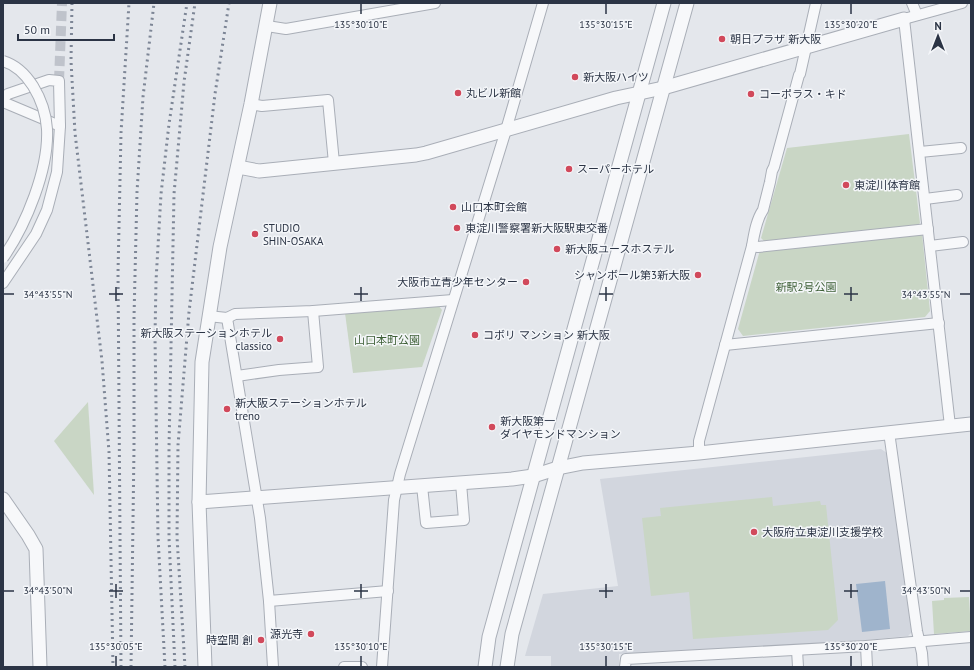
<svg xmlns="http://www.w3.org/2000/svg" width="974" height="670" font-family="'PT Sans','Noto Sans JP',sans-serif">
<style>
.built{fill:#d2d6de}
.green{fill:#c9d6c5}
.water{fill:#9fb4cc}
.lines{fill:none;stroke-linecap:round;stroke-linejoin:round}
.minor-tunnel{stroke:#bfc3cb;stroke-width:10;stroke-dasharray:10 5;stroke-linecap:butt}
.minor-casing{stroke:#a9aeb7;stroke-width:12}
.tertiary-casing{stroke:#a9aeb7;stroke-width:15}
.minor{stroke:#f7f8fa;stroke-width:10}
.tertiary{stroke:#f7f8fa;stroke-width:13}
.rail{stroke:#7d8696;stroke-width:3;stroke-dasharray:2 4;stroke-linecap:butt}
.minor-bridge-casing{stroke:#a9aeb7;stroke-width:12;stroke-linecap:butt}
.minor-bridge{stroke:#f7f8fa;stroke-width:10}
.ticks{fill:none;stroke:#2b3445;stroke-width:1.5}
.poi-dot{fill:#d1495b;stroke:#f4f6f9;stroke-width:1.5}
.labels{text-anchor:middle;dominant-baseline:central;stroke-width:3;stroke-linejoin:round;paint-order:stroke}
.poi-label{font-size:11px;fill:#2b3445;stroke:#f4f6f9;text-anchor:start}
.park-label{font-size:11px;fill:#3f6138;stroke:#f4f6f9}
.ticks-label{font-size:10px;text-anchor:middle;fill:#2b3445;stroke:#f4f6f9;stroke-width:3;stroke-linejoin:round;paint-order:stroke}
</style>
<rect width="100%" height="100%" fill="#e4e7ec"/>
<polygon class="built" points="881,449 887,453 913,631 908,636 845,642 619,654 619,667 551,667 551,656 525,656 543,594 618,586 600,479"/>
<g class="green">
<polygon points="909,134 920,223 916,227 765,242 761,238 787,148"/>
<polygon points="922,234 930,311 925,317 743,336 738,329 760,250"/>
<polygon points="438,305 442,310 422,367 353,373 345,313"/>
<polygon points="88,402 94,495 54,441"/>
<polygon points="772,497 773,506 820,501 821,505 826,505 838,620 828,630 693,639 689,592 651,596 642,518 661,516 660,508"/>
<polygon points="969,597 971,631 934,634 932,601 944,600 944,598"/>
</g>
<polygon class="water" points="885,581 890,629 862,632 856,584"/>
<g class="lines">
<polyline class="minor-tunnel" points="59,81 62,3"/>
<g class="minor-casing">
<g id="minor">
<polyline points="912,3 917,15"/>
<polyline points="267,26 286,29 435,3"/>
<polyline points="3,98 8,94 49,80 59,81 60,126"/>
<polyline points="3,102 60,126 57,172 47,210 36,234 3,283"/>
<polyline points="251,104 262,106 328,100 334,163"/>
<polyline points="920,152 961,148"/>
<polyline points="925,199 957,195"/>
<polyline points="752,246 758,247 928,229"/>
<polyline points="930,246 963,242"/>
<polyline points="208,316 227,318 235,314 313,311 453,300"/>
<polyline points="227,318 260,518 269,601 273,667"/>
<polyline points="725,345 939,323"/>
<polyline points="237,376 279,370 318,367 313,311"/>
<polyline points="950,426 904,19 962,3"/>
<polyline points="889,432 917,631 922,653 923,667"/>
<path d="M699,453V441L752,246C754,235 756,220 763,210L770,182L772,171L774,167L799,75L800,74L816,3"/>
<polyline points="422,486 426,523 464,520 461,483"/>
<polyline points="269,601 388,591"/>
<polyline points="866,646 867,667"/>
<polyline points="797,650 798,667"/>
<polyline points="344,667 362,667"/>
<polyline points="382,667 394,500 400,474 506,130 543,3"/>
<polyline points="625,667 626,659 866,646 971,637"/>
</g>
</g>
<g class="tertiary-casing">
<g id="tertiary">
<polyline points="238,167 259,171 416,155 426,153 616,98 663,88 904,19"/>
<polyline points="3,499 28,535 36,549 40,667"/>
<polyline points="199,502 512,479 533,476 558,468 583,463 699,453 971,424"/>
<polyline points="205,667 199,502 202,362 220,247 251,104 270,3"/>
<polyline points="485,667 489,637 664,3"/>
<polyline points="507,667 512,634 687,3"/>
</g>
</g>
<use href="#minor" class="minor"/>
<use href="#tertiary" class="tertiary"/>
<g class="rail">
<polyline points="72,3 71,61 75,133 102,361 109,452 113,667"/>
<polyline points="121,667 118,273 121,133 129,3"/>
<polyline points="131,667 134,447 134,317 137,192 143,97 154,3"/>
<polyline points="165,667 158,537 155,337 156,281 161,194 169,124 187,3"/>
<polyline points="175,667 169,538 169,448 174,194 184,82 195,3"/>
<polyline points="185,667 177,537 178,445 189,312 215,94 229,3"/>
</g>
<g class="minor-bridge-casing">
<path id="minor-bridge" d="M3,61C16,65 26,75 33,86C41,99 46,113 47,129C49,169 26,225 3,258"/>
</g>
<use href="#minor-bridge" class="minor-bridge"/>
</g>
<path class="ticks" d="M361,4V14M606,4V14M851,4V14M116,287V301M361,287V301M606,287V301M851,287V301M4,294H14M109,294H123M354,294H368M599,294H613M844,294H858M960,294H970M116,584V598M361,584V598M606,584V598M851,584V598M4,591H14M109,591H123M354,591H368M599,591H613M844,591H858M960,591H970M116,656V666M361,656V666M606,656V666M851,656V666"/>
<g class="poi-dot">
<circle cx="722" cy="39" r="4"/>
<circle cx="575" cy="77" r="4"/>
<circle cx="458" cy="93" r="4"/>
<circle cx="751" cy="94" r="4"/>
<circle cx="569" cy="169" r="4"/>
<circle cx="846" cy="185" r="4"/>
<circle cx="453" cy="207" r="4"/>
<circle cx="457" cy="228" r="4"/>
<circle cx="255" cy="234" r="4"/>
<circle cx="557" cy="249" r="4"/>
<circle cx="698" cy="275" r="4"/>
<circle cx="526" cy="282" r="4"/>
<circle cx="475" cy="335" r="4"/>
<circle cx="280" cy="339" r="4"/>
<circle cx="227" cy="409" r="4"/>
<circle cx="492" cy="427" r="4"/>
<circle cx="754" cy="532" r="4"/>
<circle cx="311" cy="634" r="4"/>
<circle cx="261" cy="640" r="4"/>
</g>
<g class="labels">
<g class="poi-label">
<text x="730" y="39">朝日プラザ 新大阪</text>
<text x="583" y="77">新大阪ハイツ</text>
<text x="466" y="93">丸ビル新館</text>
<text x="759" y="94">コーポラス・キド</text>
<text x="577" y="169">スーパーホテル</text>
<text x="854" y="185">東淀川体育館</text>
<text x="461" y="207">山口本町会館</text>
<text x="263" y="228">STUDIO<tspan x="263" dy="13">SHIN-OSAKA</tspan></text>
<text x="465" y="228">東淀川警察署新大阪駅東交番</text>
<text x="565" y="249">新大阪ユースホステル</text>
<text x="690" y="275" text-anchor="end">シャンボール第3新大阪</text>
<text x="518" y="282" text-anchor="end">大阪市立青少年センター</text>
<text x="272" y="333" text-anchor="end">新大阪ステーションホテル<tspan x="272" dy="13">classico</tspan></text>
<text x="483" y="335">コボリ マンション 新大阪</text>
<text x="235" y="403">新大阪ステーションホテル<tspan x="235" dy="13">treno</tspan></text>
<text x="500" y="421">新大阪第一<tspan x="500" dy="13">ダイヤモンドマンション</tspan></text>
<text x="762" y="532">大阪府立東淀川支援学校</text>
<text x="303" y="634" text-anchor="end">源光寺</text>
<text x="253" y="640" text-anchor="end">時空間 創</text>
</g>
<g class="park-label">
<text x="806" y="287">新駅2号公園</text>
<text x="387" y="340">山口本町公園</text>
</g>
</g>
<g class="ticks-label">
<text x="361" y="28">135°30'10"E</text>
<text x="606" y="28">135°30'15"E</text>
<text x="851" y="28">135°30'20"E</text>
<text x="48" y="298">34°43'55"N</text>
<text x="926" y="298">34°43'55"N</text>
<text x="48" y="594">34°43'50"N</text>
<text x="926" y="594">34°43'50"N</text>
<text x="116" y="650">135°30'05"E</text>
<text x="361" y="650">135°30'10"E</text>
<text x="606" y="650">135°30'15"E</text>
<text x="851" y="650">135°30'20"E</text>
</g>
<rect width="974" height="670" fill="none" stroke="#2b3445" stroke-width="8"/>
<g transform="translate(938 36)" stroke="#f4f6f9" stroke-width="3" paint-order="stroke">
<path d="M0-3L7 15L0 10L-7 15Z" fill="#2b3445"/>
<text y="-6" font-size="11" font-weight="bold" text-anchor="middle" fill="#2b3445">N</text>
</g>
<path d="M18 34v6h96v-6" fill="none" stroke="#2b3445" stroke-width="2"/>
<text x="24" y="34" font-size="12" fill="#2b3445" stroke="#f4f6f9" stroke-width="3" paint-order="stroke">50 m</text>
</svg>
